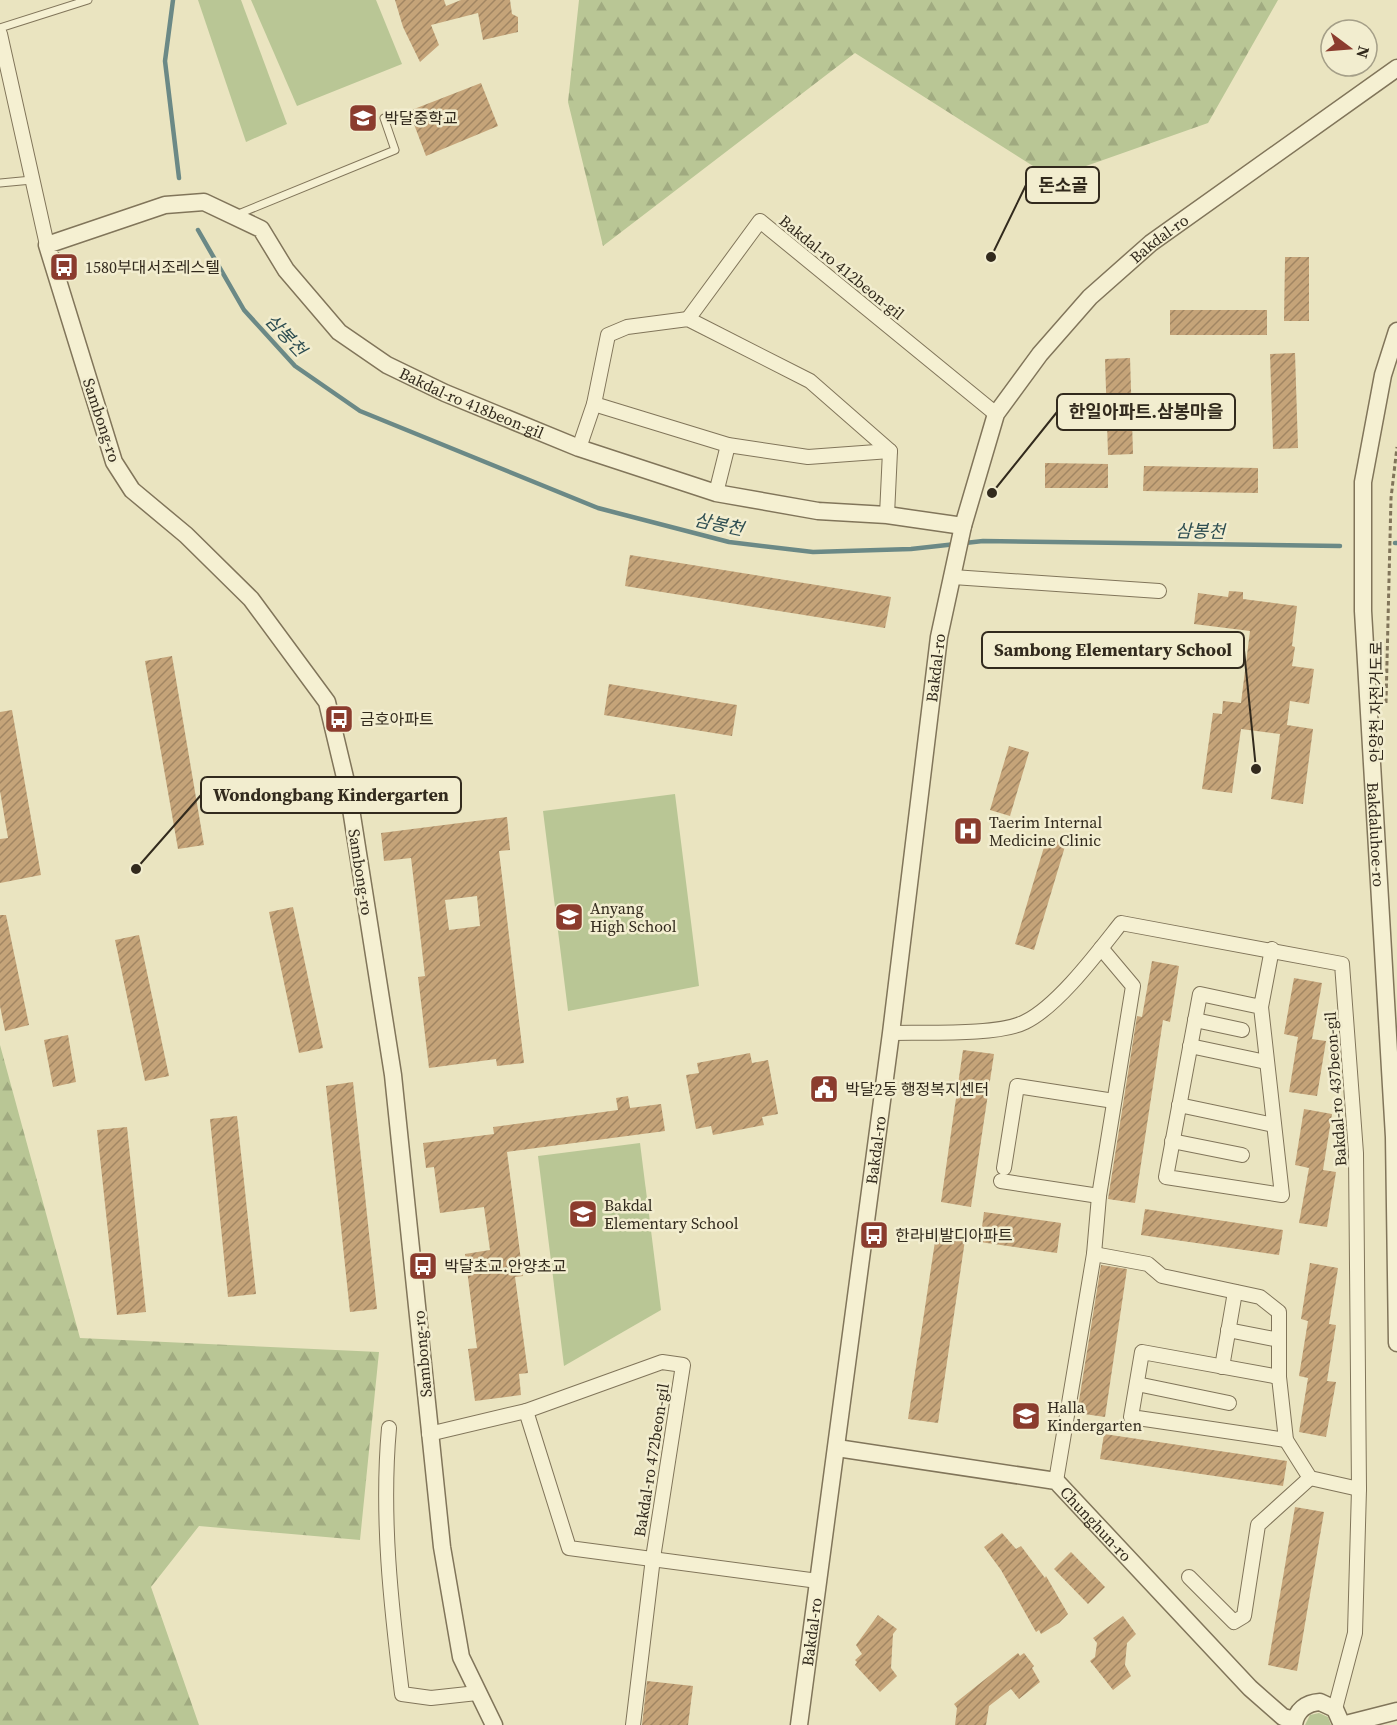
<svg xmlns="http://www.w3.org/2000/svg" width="1397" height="1725" font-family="'Source Serif 4','Noto Sans KR',serif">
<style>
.grass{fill:#b9c695}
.forest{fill:url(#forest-firs)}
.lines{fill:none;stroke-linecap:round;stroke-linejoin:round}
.stream{stroke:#6b8986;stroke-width:4.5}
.building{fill:url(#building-hatch);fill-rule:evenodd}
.service-casing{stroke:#81755a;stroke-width:9}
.minor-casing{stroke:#81755a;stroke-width:16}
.tertiary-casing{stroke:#81755a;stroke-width:19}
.path{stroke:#81755a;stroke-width:3;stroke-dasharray:4.5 3;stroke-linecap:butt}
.service{stroke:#f5f0d2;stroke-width:7}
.minor{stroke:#f5f0d2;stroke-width:14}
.tertiary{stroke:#f5f0d2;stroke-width:16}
.labels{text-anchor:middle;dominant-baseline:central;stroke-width:5;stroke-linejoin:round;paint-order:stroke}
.poi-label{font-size:16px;fill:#322a1d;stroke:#f2edcf;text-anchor:start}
.street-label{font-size:16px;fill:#322a1d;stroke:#f2edcf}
.water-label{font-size:18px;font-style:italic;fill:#2d4d51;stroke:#f2edcf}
.leader{fill:none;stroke:#322a1d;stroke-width:2}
.callout-dot{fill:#322a1d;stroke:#f2edcf;stroke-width:2}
.callout{fill:#f2edcf;stroke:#322a1d;stroke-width:2}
.callout-label{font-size:18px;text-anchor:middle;font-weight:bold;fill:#322a1d}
</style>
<defs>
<pattern id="forest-firs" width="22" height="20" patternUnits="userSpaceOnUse" patternTransform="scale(1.5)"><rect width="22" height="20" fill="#b9c695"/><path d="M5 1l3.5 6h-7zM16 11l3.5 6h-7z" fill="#a0aa80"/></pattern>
<pattern id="building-hatch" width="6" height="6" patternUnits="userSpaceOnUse" patternTransform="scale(1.5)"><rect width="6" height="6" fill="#c5a479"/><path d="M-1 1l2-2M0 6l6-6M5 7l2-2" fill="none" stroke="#a18663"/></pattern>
</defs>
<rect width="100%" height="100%" fill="#eae4c0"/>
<g class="grass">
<polygon points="198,0 241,0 287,124 246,142"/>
<polygon points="251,0 376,0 402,64 297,106"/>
<polygon points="675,794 699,986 568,1011 543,811"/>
<polygon points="640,1143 661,1310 564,1366 538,1156"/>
<polygon points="1319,1713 1328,1717 1331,1725 1305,1725 1310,1715"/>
</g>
<g class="forest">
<polygon points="579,0 1278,0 1208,123 1052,178 855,53 603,246 568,102"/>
<polygon points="0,1045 80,1338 379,1352 360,1540 199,1526 151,1587 199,1725 0,1725"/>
</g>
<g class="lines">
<g class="stream">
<polyline points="173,0 165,61 179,178"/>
<polyline points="198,230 244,310 295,366 360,411 598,508 729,542 813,552 911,549 983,541 1340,546"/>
<polyline points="1395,543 1397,543"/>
</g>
</g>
<g class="building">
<polygon points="395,0 444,0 446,6 461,0 510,0 512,14 518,17 518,32 483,40 478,13 431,25 439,45 420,62 403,27"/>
<polygon points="481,83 498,126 426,156 409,111"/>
<polygon points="1285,257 1309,257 1309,321 1284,321"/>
<rect x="1170" y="310" width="97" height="25"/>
<polygon points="1295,353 1298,448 1273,449 1270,354"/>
<polygon points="1130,358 1133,454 1108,455 1105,359"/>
<polygon points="1045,463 1108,464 1108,488 1045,488"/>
<polygon points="1144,466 1258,468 1258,493 1143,491"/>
<polygon points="630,555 891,597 885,628 625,586"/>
<polygon points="1229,591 1243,592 1243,599 1297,606 1292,646 1295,647 1292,666 1314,669 1309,704 1290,701 1287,725 1313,729 1303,804 1271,799 1280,734 1241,729 1232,793 1202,789 1213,713 1222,714 1223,701 1241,703 1250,631 1194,624 1198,593 1228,597"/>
<polygon points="172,656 204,845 178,849 145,661"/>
<polygon points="609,684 737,705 732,736 604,715"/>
<polygon points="12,710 41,875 0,883 0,839 8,838 0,791 0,712"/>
<polygon points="1009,746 1029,752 1010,816 990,810"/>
<path d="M507,817L510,850L499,851L524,1063L497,1066L496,1059L429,1068L418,977L425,976L411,858L384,861L381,833ZM477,896L480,926L449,930L445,900Z"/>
<polygon points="1047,837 1066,843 1034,950 1015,944"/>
<polygon points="293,907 323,1048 299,1053 269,912"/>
<polygon points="0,915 6,915 29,1025 5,1031 0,1006"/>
<polygon points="139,935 169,1076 145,1081 115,940"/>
<polygon points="1152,961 1179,966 1170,1022 1163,1020 1135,1203 1108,1199 1137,1016 1142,1017"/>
<polygon points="1294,978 1322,983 1312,1039 1326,1041 1317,1096 1289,1092 1298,1037 1284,1034"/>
<polygon points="68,1035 76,1082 53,1087 44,1040"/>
<polygon points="963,1050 994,1054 971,1207 941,1202"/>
<polygon points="750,1053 752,1063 768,1060 778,1114 762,1117 764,1125 713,1135 711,1126 696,1129 686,1075 699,1073 697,1063"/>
<polygon points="353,1082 377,1309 350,1312 326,1086"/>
<polygon points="628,1096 630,1108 661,1104 665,1131 507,1152 523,1276 515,1277 528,1373 519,1374 521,1395 475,1401 468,1349 477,1348 465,1254 490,1250 484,1207 440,1213 434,1167 426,1168 423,1143 494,1134 493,1127 618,1110 616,1098"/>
<polygon points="1304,1109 1332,1114 1323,1170 1336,1172 1327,1227 1299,1223 1309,1168 1295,1165"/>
<polygon points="237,1116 256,1294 228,1297 210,1119"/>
<polygon points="127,1127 146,1312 117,1315 97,1130"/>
<polygon points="1145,1209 1283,1230 1279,1255 1141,1235"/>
<polygon points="984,1212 1061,1223 1057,1253 980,1242"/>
<polygon points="936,1235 965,1240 938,1423 908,1419"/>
<polygon points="1310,1263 1338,1268 1329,1324 1336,1325 1327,1381 1336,1382 1326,1437 1299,1432 1308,1378 1299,1376 1308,1321 1301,1319"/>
<polygon points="1101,1265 1127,1269 1105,1417 1077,1413"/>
<polygon points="1104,1434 1287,1461 1283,1486 1100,1459"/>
<polygon points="1295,1507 1324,1512 1297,1671 1268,1665"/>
<polygon points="1002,1533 1016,1549 1021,1546 1045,1578 1046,1576 1068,1614 1059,1623 1041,1634 1039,1630 1036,1632 1001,1570 984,1547"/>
<polygon points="1071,1552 1105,1587 1088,1604 1054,1569"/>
<polygon points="878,1615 897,1629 893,1634 891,1668 897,1676 880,1692 855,1665 857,1662 855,1660 862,1654 856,1645"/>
<polygon points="1123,1616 1136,1634 1127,1643 1125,1665 1131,1676 1113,1690 1090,1661 1095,1657 1097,1643 1093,1638"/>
<polygon points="1018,1653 1020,1656 1024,1653 1034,1666 1032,1668 1040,1682 1019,1699 1011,1689 989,1706 986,1725 955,1725 957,1708 954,1704"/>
<polygon points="647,1681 693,1686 688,1725 642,1725"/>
</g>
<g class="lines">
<g class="service-casing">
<g id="service">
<polyline points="0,28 88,0"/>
<polyline points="0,183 32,180"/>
<polyline points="236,215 395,150 384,118"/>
</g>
</g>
<g class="minor-casing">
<g id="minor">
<polyline points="0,34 47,245"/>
<polyline points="688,319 760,221 996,414"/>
<polyline points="594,404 728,445 808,457 890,451"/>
<polyline points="579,448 594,404 608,335 627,327 688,319 810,381 890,451 887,515"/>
<polyline points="716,493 728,445"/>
<polyline points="953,577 1159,591"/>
<polyline points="1261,1007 1200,994 1166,1177 1282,1195 1261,1007 1272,949"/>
<polyline points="1195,1020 1242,1030"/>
<path d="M891,1033C924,1032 997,1036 1025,1022C1058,1006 1098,952 1121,923L1342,964L1356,1153L1359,1489L1355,1633L1335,1709"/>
<polyline points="1190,1046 1266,1062"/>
<polyline points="1179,1105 1274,1125"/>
<polyline points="1172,1141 1242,1155"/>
<polyline points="1004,1168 1017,1086 1114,1101"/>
<polyline points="1001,1181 1099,1196"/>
<polyline points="1094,1254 1148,1264 1162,1276 1260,1297 1279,1312 1279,1377 1286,1440 1310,1478 1359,1489"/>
<polyline points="1228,1330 1279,1340"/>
<polyline points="1222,1367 1235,1292"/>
<polyline points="1279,1377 1142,1352 1131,1417 1286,1440"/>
<polyline points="1137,1384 1229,1403"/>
<polyline points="526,1411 662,1362 683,1365 653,1558 633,1725"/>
<path d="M389,1428C381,1517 391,1605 402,1694L431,1698L477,1693"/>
<polyline points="429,1434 526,1411 569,1548 818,1581"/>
<polyline points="1056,1481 1094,1254 1099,1196 1133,986 1101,948"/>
<polyline points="1189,1577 1234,1622 1244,1616 1258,1525 1310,1478"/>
</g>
</g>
<g class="tertiary-casing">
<g id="tertiary">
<path id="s1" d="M1397,331L1383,375L1363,482V611L1394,1137L1397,1343"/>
<path id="s2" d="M837,1448L1056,1481L1250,1688L1283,1717L1294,1720"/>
<path id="s3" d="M494,1725L461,1657L442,1547L393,1075L348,790L327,702L251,599L186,535L132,490L114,462L47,245L165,205L204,202L261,229L286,270L339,332L387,365L445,393L579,448L716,493L818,511L887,515L963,526"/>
<path id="s4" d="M799,1725L891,1033L939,637L963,526L996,414L1040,354L1090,297L1151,243L1397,68"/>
<path d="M1294,1725C1296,1710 1306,1703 1320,1702L1335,1709L1342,1725"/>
<polyline points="1342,1725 1397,1711"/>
</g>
</g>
<polyline class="path" points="1386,703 1391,498 1397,447"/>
<use href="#service" class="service"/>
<use href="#minor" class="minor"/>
<use href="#tertiary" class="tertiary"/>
</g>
<defs>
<g id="school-square" transform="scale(1.5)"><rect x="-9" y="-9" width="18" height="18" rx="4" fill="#8b3c2e" stroke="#f2edcf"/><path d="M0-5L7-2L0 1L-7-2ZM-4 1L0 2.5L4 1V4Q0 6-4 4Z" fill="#fff"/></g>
<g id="bus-square" transform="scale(1.5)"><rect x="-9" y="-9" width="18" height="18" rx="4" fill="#8b3c2e" stroke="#f2edcf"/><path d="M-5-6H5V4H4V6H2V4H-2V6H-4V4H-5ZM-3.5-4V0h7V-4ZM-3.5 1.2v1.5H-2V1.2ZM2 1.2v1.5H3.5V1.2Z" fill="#fff"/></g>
<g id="hospital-square" transform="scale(1.5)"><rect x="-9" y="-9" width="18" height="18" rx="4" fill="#8b3c2e" stroke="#f2edcf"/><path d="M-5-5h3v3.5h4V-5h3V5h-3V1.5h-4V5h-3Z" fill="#fff"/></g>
<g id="civic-square" transform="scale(1.5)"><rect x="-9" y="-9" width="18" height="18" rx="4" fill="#8b3c2e" stroke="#f2edcf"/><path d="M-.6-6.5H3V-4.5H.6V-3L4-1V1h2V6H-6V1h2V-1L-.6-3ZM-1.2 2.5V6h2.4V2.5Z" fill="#fff"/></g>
</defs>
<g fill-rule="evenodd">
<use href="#school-square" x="363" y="118"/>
<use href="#bus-square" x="64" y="267"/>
<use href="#bus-square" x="339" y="719"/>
<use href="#hospital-square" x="968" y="831"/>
<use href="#school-square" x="569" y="917"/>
<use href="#civic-square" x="824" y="1089"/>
<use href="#school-square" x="583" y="1214"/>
<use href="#bus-square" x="874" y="1235"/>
<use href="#bus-square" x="423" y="1266"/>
<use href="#school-square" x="1026" y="1416"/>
</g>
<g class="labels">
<g class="poi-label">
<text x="384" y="118">박달중학교</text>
<text x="85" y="267">1580부대서조레스텔</text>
<text x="360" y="719">금호아파트</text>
<text x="989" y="822">Taerim Internal<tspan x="989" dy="18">Medicine Clinic</tspan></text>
<text x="590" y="908">Anyang<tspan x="590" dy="18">High School</tspan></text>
<text x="845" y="1089">박달2동 행정복지센터</text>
<text x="604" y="1205">Bakdal<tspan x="604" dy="18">Elementary School</tspan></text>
<text x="895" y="1235">한라비발디아파트</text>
<text x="444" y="1266">박달초교.안양초교</text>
<text x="1047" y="1407">Halla<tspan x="1047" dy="18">Kindergarten</tspan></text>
</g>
<g class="street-label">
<text stroke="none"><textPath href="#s4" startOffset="1568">Bakdal-ro</textPath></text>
<text transform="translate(842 267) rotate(39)">Bakdal-ro 412beon-gil</text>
<text stroke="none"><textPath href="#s3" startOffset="2098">Bakdal-ro 418beon-gil</textPath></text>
<text transform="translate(102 420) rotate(72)">Sambong-ro</text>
<text stroke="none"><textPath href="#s4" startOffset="1066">Bakdal-ro</textPath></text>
<text transform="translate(1376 702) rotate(-90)">안양천 자전거도로</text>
<text stroke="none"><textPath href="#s1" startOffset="508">Bakdaluhoe-ro</textPath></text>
<text transform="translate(361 872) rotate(81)">Sambong-ro</text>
<text transform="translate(1335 1089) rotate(-94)">Bakdal-ro 437beon-gil</text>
<text stroke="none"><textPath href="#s4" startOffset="580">Bakdal-ro</textPath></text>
<text transform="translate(422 1354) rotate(-95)">Sambong-ro</text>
<text transform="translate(651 1460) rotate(-81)">Bakdal-ro 472beon-gil</text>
<text stroke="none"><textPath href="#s2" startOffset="280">Chunghun-ro</textPath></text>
<text stroke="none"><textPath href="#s4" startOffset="94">Bakdal-ro</textPath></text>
</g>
<g class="water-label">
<text transform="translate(286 335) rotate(47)">삼봉천</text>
<text transform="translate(719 524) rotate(12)">삼봉천</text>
<text transform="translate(1200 531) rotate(1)">삼봉천</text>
</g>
</g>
<path class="leader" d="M991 257L1026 185M992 493L1057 412M1256 769L1244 650M136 869L201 795"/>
<g class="callout-dot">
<circle cx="991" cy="257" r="6"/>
<circle cx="992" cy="493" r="6"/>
<circle cx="1256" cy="769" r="6"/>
<circle cx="136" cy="869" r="6"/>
</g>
<g class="callout">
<rect x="1026" y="167" width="73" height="36" rx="6"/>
<rect x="1057" y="394" width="178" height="36" rx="6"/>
<rect x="982" y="632" width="262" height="36" rx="6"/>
<rect x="201" y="777" width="260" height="36" rx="6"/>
</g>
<g class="callout-label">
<text x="1063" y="192">돈소골</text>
<text x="1146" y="418">한일아파트.삼봉마을</text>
<text x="1113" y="656">Sambong Elementary School</text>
<text x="331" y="801">Wondongbang Kindergarten</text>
</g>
<g transform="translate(1349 48) rotate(106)"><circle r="28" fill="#f2edcf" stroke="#a59f88" stroke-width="1.5"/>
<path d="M0-4.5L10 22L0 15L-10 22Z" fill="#8b3c2e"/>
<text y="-9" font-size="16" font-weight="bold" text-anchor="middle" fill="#322a1d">N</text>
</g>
</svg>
